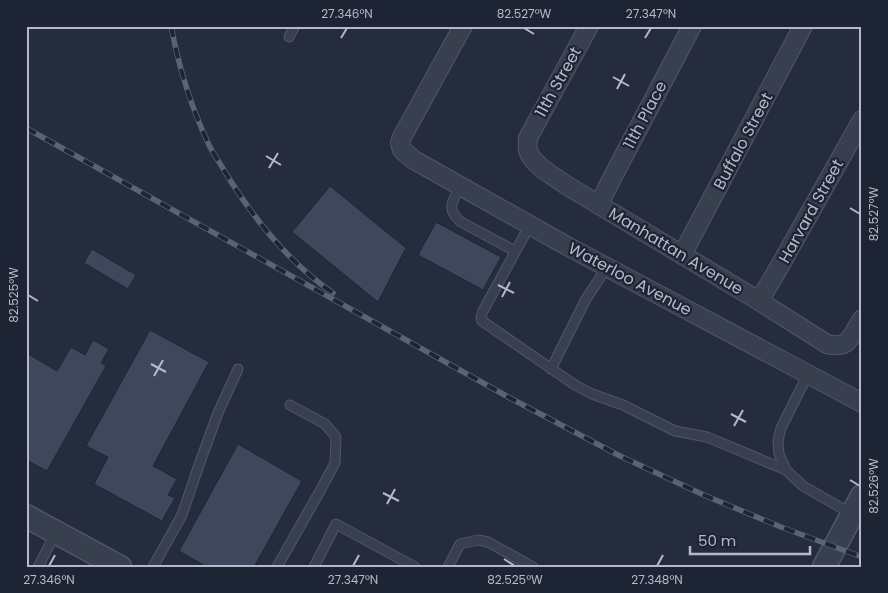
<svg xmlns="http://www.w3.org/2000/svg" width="888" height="593" font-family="Poppins,sans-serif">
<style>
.building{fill:#3e475c;stroke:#1f2635}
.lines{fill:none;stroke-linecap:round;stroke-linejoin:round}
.service-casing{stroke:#505766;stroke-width:11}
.minor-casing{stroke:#505766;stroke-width:20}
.tertiary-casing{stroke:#505766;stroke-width:25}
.service{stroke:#383f4e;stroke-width:9}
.minor{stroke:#383f4e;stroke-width:18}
.tertiary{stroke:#383f4e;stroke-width:22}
.rail-casing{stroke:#5a6275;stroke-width:5.5}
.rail{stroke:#1d2433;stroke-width:4;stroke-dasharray:11;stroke-linecap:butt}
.ticks{fill:none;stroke:#b4bac9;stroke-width:2}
.labels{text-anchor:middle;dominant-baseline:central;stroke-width:4.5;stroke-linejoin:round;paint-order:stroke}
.street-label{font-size:16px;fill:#b4bac9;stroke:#1d2433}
.neatline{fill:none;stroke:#b4bac9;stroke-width:2}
.ticks-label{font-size:12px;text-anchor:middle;fill:#b4bac9}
</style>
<rect width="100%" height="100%" fill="#242c3e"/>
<g class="building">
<polygon points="330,186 406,248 378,302 292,232"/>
<polygon points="436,222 501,257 483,290 418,255"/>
<polygon points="92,249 136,275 128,289 84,263"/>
<polygon points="150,330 209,362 153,466 177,479 168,495 175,498 162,521 94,484 108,457 86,446"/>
<polygon points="93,340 109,349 101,363 106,366 47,471 26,460 26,357 28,354 57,371 71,347 85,355"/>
<polygon points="238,444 302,481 254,567 207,567 179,551"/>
</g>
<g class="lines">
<g class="service-casing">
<g id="service">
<polyline points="289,37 295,26"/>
<path d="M460,186C453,202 445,208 461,222L515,251"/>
<polyline points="530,225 483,311 481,317 482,321 575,385 592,394 623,405 675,431 707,437 786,470"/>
<polyline points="551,369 586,299 607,267"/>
<polyline points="808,374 781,428 778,441 779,454 786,470 803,486 852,514"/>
<polyline points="38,567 56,532"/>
<polyline points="153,567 182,515 200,462 218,413 238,369"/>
<polyline points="277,567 320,491 335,463 336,437 325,424 290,405"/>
<polyline points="314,567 336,524 415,567"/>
<polyline points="448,567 460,544 478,540 488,542 533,567"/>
</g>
</g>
<g class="minor-casing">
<g id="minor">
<polyline points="463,26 402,137 400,143 402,150 414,160 567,246 862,403"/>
<path d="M589,26L528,138C528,142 527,146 528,150C532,165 554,176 566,185L759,301L827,344C849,350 852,335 862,319"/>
<polyline points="599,205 609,184 692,26"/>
<polyline points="682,255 803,26"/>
<polyline points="759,301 773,278 862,120"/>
</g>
</g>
<g class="tertiary-casing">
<g id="tertiary">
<polyline points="26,516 120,567"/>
<polyline points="824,567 862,496"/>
</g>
</g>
<use href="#service" class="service"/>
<use href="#minor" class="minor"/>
<use href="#tertiary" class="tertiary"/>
<g class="rail-casing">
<g id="rail">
<path d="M171,26C179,68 191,107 209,145C214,155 220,163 225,172C253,218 288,262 333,293"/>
<polyline points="26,128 510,398 620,456 706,496 781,527 862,557"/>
</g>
</g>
<use href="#rail" class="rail"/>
</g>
<path class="ticks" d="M524,28L534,34M341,38L347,28M645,38L651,28M613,77L629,86M617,89L625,74M266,156L281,165M269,168L278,153M850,208L860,214M498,285L514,293M28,295L38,301M502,297L510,282M151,364L166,372M154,376L163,360M731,414L746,422M734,426L743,410M850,480L860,486M383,493L399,501M387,504L395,489M504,559L515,566M49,566L55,555M353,566L359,555M657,566L663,555"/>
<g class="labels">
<g class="street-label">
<text transform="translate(558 82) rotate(-61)">11th Street</text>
<text transform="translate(645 115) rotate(-62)">11th Place</text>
<text transform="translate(743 141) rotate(-62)">Buffalo Street</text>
<text transform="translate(811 211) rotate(-61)">Harvard Street</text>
<text transform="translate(676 251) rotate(31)">Manhattan Avenue</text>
<text transform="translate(630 279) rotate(28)">Waterloo Avenue</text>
</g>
</g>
<rect width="888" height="593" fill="none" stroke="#1d2433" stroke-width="55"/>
<path d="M690 546v8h120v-8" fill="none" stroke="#b4bac9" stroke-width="2.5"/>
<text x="698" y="546" font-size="15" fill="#b4bac9" stroke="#1d2433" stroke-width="4" paint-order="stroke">50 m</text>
<rect x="28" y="28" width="832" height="538" class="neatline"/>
<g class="ticks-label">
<text x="347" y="18">27.346°N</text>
<text x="524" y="18">82.527°W</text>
<text x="651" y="18">27.347°N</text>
<text transform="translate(874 214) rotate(-90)" y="4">82.527°W</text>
<text transform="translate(14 295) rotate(-90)" y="4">82.525°W</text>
<text transform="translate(874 486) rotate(-90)" y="4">82.526°W</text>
<text x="49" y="584">27.346°N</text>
<text x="353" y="584">27.347°N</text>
<text x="515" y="584">82.525°W</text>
<text x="657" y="584">27.348°N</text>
</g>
</svg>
